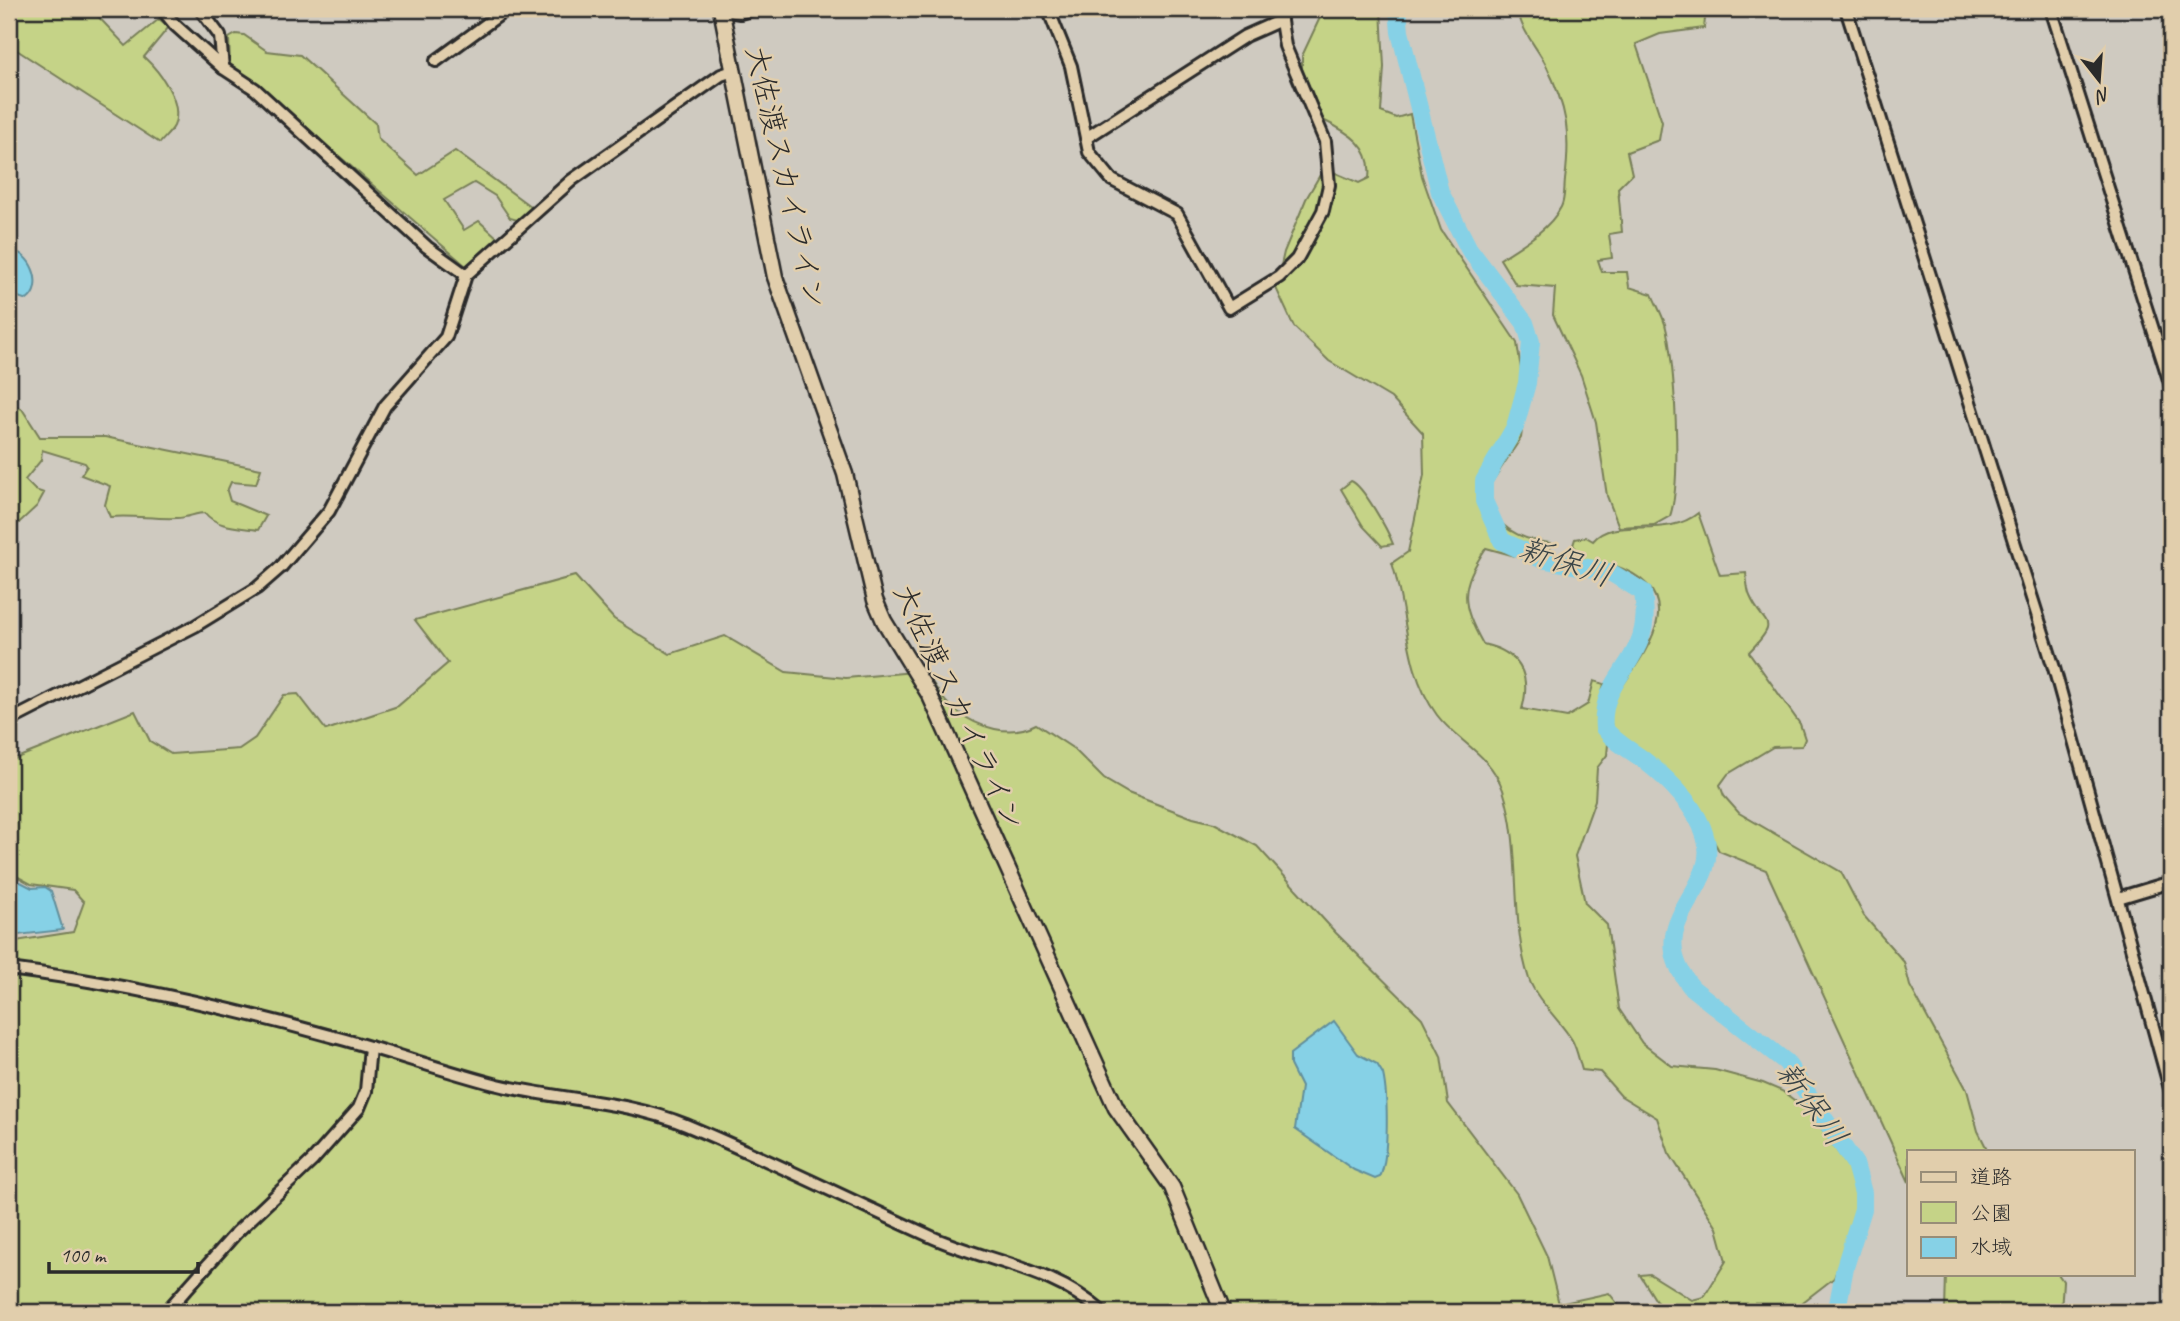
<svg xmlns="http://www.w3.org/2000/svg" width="2180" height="1321" font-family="Caveat,'Klee One',sans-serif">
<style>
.green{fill:#c5d387;stroke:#787f59;stroke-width:2}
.water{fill:#86d1e6;stroke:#628f9b;stroke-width:2}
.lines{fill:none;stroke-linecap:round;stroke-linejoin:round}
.river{stroke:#86d1e6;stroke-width:18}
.street-casing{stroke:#2b2b2b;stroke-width:16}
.secondary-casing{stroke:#2b2b2b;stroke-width:19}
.street{stroke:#e1ceac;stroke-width:10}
.secondary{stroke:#e1ceac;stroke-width:14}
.labels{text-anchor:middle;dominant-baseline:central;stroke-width:5;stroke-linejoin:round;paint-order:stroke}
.street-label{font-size:30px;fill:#2b2b2b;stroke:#e1ceac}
.water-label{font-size:32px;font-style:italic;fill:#394447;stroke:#e1ceac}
</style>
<rect width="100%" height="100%" fill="#cfcac0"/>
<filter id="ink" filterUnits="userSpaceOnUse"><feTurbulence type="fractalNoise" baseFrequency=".0143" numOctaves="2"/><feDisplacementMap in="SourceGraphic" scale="14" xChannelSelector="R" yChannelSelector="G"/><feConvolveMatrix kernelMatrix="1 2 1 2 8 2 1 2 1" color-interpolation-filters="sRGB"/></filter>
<g filter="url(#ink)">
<g class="green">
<path d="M14,9H91L126,46L159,19L169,27L144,57C159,71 184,102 174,126C171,132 164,138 160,143L9,45V18Z"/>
<path d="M1324,9H1381L1384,67L1381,112L1396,118L1410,114L1422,176L1441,230L1517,343L1526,402L1521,438L1490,485C1491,493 1491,504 1494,512C1503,533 1530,541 1550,543V555L1541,563L1486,548C1460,587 1460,603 1483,644C1519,652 1532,674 1522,709L1567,717L1588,704L1594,681L1604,684L1598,710V729L1608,744L1607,755L1597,768L1595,800L1575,856L1585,903L1607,925L1619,1009L1642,1043L1672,1066L1715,1070L1763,1083L1782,1091L1810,1112L1850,1170L1857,1194V1213L1834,1278L1790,1312H1651L1658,1304L1640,1275L1650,1274L1692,1300L1704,1297L1726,1261L1717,1228L1669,1153L1657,1118L1621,1096L1600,1072L1582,1070C1579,1061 1577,1049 1572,1040C1560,1020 1537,1001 1529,979C1509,919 1523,851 1503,790C1490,753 1457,742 1437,715C1404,671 1408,612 1392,563L1408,552L1424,475L1423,433L1391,398L1329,361L1294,327L1276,288L1284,252L1306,199L1324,168L1359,183L1369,178C1373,146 1348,132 1323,120L1302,69V56Z"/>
<path d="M1529,9H1706L1704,28L1660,34L1636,44L1662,122L1659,140L1627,152L1632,174L1618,188L1622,232L1609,234L1612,258L1598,260L1602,272H1627L1629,287L1652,294C1656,304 1662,314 1665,324C1675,359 1682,483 1670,516L1654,525L1619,527L1607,496L1596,422L1581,375L1553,315L1555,288L1516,285L1500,259C1522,245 1549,230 1561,207C1565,200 1564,188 1565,180C1571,134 1567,108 1546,65C1538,49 1526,37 1520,19Z"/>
<polygon points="236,34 244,35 267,51 300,55 376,124 378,139 418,175 455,151 534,209 521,221 510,218 495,196 474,183 444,200 464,230 479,221 499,239 466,266 278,103 238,73 230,64 229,38"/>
<path d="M9,403L22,409L40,437H105L261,469L256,484L231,482L227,491L230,501L266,516L258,530C241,527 217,528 205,513C196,513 187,518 177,518C153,519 133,515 110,517L105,505L110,486L81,475L87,466L85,463L42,450L41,460L25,480L35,490L44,493L37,506L9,532Z"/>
<path d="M1351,481C1363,485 1388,531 1393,544L1382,546L1363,526L1341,489Z"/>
<path d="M1698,513L1720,575L1746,573C1747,580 1747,590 1750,596C1763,627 1782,618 1749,652L1800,724L1805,739L1802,746L1773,747L1728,774L1720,785L1724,796L1739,813L1841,872L1864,916L1904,962L1910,986L1967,1090L1978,1131L1988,1151H1909V1182L1766,870L1719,851C1694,799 1659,762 1612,728L1609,713L1612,701C1644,653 1697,594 1613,565C1603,561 1592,565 1581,563L1575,556L1578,551L1573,545L1575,539L1586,537L1593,541C1614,515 1666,540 1698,513Z"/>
<path d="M575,576L614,619L670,654L725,636L786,672L846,678L925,671C933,683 943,702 955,710C979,728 1010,738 1036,724L1074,749L1104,779L1128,793L1193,818L1214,823L1257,846L1336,933L1422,1018L1441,1056L1448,1103L1517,1194L1547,1256L1559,1304L1609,1293L1624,1312H9V942L73,932L84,902L73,890L31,884L9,872V761L135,711L150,741L171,754L239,749L255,738L284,695L298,694L326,730L398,706L448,663L415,620Z"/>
<polygon points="1946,1274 2058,1274 2063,1281 2061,1312 1945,1312"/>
</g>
<g class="water">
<path d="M14,251C33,256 44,288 27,300L18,297L10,279L9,256Z"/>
<polygon points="9,876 32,888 45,887 51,891 63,930 9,936"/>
<path d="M1334,1021L1358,1054L1377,1064L1383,1074C1388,1096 1389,1158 1380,1177L1375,1179L1354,1170L1295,1129L1301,1087L1290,1065V1054Z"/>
</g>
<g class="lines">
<path class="river" d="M1398,9L1400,32L1440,192L1469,249L1525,323L1531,342L1527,383L1515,427L1484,481V501L1502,541L1541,559L1610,572L1643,592C1645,608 1646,622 1641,637C1630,671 1600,688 1604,728C1615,743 1631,750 1645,761C1668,779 1697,807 1705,836C1723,892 1637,921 1692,988L1786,1062L1855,1164L1863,1193V1209L1845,1267L1838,1304L1840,1312"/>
<g class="street-casing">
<g id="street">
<polyline points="162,9 175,25 223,68 255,89 427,247 466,275"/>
<polyline points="200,9 220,36 223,68"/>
<polyline points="1048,9 1071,66 1089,152 1112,180 1177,214 1229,308 1279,277 1297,259 1323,211 1329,185 1325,141 1285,46 1279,9"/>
<polyline points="1846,9 2054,668 2171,1092"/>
<polyline points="2051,9 2171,386"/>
<polyline points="722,10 740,13 753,9"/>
<polyline points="436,61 507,9"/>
<polyline points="1086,138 1245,36 1281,20"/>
<polyline points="9,721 195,626 257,588 281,567 329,511 385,406 446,337 466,275 572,180 721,75 733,71"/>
<polyline points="2118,898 2171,882"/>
<path d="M9,969C119,983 231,1008 338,1038C390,1052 441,1070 494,1084C557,1100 626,1100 686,1125C770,1160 851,1201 934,1238C992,1263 1054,1269 1102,1312"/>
<polyline points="166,1312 236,1233 313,1160 359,1108 366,1091 370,1047"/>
</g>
</g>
<g class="secondary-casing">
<polyline id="secondary" points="721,9 775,277 845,474 875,600 884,621 930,696 1116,1108 1172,1187 1223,1312"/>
</g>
<use href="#street" class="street"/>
<use href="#secondary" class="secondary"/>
</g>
</g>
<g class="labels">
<g class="street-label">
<text transform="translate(786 177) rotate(77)">大佐渡スカイライン</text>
<text transform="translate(959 707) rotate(65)">大佐渡スカイライン</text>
</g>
<g class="water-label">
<text transform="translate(1566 562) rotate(18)">新保川</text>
<text transform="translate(1812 1104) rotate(54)">新保川</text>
</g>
</g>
<rect width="2180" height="1321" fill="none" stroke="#e1ceac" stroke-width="35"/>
<rect x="18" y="18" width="2145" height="1286" fill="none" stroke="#2b2b2b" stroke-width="2.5" filter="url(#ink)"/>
<rect x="1907" y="1150" width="228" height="126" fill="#e1ceac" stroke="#988d78" stroke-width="2"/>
<rect x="1921" y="1172" width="35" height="10" fill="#e1ceac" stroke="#988d78" stroke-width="2"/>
<text x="1970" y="1184" font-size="21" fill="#2b2b2b">道路</text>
<rect x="1921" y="1202" width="35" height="21" fill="#c5d387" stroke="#988d78" stroke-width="2"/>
<text x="1970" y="1220" font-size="21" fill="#2b2b2b">公園</text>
<rect x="1921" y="1237" width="35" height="21" fill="#86d1e6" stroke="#988d78" stroke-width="2"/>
<text x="1970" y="1254" font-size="21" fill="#2b2b2b">水域</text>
<g transform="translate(2099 80) rotate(163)" stroke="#e1ceac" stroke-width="5" paint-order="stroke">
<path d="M0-5L12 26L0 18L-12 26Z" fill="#2b2b2b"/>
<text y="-10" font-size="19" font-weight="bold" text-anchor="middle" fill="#2b2b2b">N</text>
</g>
<path d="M49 1262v10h149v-10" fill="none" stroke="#2b2b2b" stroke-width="3.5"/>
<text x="60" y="1262" font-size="21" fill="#2b2b2b" stroke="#e1ceac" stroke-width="5" paint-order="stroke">100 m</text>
</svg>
